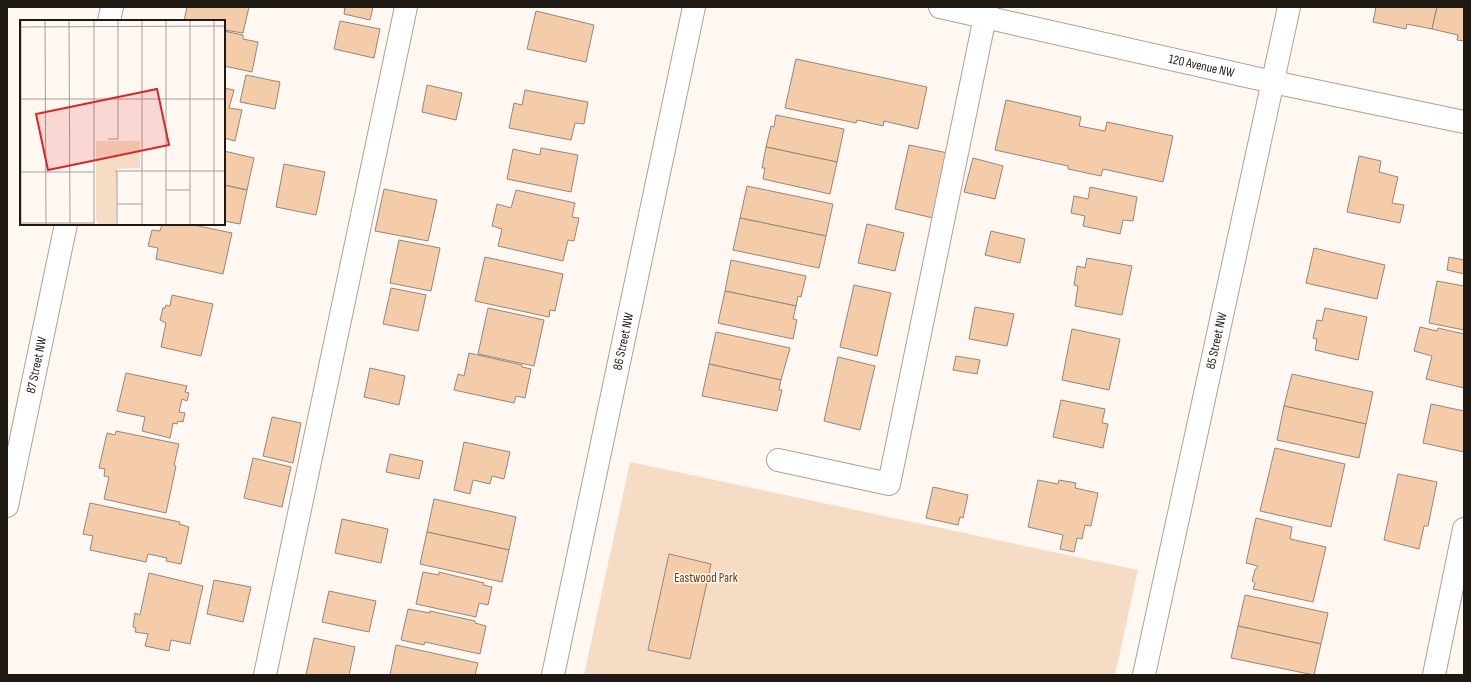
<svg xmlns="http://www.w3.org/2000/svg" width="1471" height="682" font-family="'Sofia Sans Condensed',sans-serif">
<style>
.green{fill:#f6dcc5}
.building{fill:#f4cca9;stroke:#968678}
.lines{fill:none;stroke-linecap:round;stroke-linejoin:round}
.minor-casing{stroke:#b1a092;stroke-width:24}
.minor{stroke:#fff;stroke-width:22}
.labels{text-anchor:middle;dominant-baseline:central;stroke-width:3;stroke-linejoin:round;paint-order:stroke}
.street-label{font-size:13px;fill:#1f1913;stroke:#fff7f1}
.park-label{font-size:13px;fill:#6d3c00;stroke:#fff7f1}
.inset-road{fill:none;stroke:#a59e98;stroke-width:1}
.view{fill:#d62828;fill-opacity:0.15;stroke:#d62828;stroke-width:2}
.inset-edge{fill:none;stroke:#1f1913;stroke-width:2}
</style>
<rect width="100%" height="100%" fill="#fff7f1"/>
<polygon class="green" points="630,462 1138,570 1115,675 584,675"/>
<g class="building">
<polygon points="187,7 249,7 243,33 224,30 224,21 184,21"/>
<polygon points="345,7 373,7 370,20 344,14"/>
<polygon points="1376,7 1437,7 1432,29 1407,24 1406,29 1373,22"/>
<polygon points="1437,7 1464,7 1464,41 1457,40 1458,35 1432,29"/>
<polygon points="536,11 594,25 586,62 527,49"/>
<polygon points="340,21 380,29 374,58 334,49"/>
<polygon points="224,31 243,35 243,39 258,42 252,72 224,66"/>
<polygon points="796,59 927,87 918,129 884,121 883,126 857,120 856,123 785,108"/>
<polygon points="246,75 280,82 275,109 240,102"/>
<polygon points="427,85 462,93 456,120 422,112"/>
<polygon points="224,88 234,90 229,108 242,110 235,141 224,138"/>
<polygon points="525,90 588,102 584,124 575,123 571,140 509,128 514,103 522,105"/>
<polygon points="1006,100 1081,117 1079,126 1105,131 1107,122 1173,136 1163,182 1103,169 1101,176 1068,169 1068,166 995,150"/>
<polygon points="776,115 844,129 837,162 766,147 771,126 774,127"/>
<polygon points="909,145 948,153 933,218 895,209"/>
<polygon points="766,147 837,162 830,194 763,179 765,168 762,168"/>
<polygon points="541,148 578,155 571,192 507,179 513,149 540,155"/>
<polygon points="224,151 254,158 247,190 224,185"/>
<polygon points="1359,156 1381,161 1379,172 1398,177 1392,203 1404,205 1400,223 1347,212"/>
<polygon points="973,158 1003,166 995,199 964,192"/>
<polygon points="284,164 325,172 316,215 276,207"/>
<polygon points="224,185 247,190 240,224 224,221"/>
<polygon points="747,186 833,204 826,236 740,218"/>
<polygon points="1090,187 1137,197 1133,221 1123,220 1120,234 1083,226 1085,216 1071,213 1074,196 1088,199"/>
<polygon points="384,189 437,200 428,241 375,231"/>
<polygon points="516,190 575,203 572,217 579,218 574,241 568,240 563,261 498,246 502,229 492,226 497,204 511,208"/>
<polygon points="740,218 826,236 819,268 733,250"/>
<polygon points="162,224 189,224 232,233 223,274 156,259 158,248 148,246 152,230 160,231"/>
<polygon points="867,224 904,233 895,271 858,263"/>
<polygon points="991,231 1025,239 1020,263 985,255"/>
<polygon points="399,240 440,248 431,291 390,283"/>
<polygon points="1314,248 1385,265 1377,299 1306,283"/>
<polygon points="485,257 563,274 555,311 550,310 549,317 475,301"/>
<polygon points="1449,257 1464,260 1464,274 1447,270"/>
<polygon points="1087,258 1132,266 1122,315 1075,306 1078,286 1074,285 1077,266 1085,268"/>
<polygon points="731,260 806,276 801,297 798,296 796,306 725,291"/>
<polygon points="1437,281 1464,286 1464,330 1429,323"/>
<polygon points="854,285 891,293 877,356 840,347"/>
<polygon points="391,288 426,295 418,331 383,324"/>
<polygon points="725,291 796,306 793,319 797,320 793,339 718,323"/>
<polygon points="172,295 213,304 201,356 161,347 166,323 160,320 163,308 165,308 166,305 170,306"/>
<polygon points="975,307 1014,314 1007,346 969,339"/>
<polygon points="488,308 544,320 534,366 478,354"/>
<polygon points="1325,308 1367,317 1358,360 1315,350 1317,339 1313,338 1317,320 1322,321"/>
<polygon points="1420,327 1437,331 1438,328 1464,334 1464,388 1426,379 1432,356 1414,351"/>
<polygon points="1072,329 1120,339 1109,390 1062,380"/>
<polygon points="716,332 790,348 781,380 709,364"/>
<polygon points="469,353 522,365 522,367 531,369 525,398 516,396 514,403 454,390 458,374 464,376"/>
<polygon points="956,356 980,360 977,374 953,370"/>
<polygon points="838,357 875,366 860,430 824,421"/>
<polygon points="709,364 781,380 779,390 782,390 777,411 702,396"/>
<polygon points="370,368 405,376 399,405 364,397"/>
<polygon points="126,373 187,386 185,392 189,393 187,401 182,399 179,412 185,413 183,422 178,421 177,424 173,423 170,438 142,431 145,417 117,411"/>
<polygon points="1292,374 1373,392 1366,424 1284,406"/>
<polygon points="1061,400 1105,409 1102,423 1108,424 1103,448 1053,437"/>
<polygon points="1431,404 1464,411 1464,452 1423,443"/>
<polygon points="1284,406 1366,424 1359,458 1277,440"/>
<polygon points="272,417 301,423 293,463 263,456"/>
<polygon points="116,431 179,444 174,465 176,466 166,513 104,499 109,477 104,476 105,469 99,468 107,433 115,435"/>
<polygon points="464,442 510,452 504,479 492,476 490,484 473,480 470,494 454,490"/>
<polygon points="1275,448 1345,464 1331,527 1260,511"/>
<polygon points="390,454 423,461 419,479 386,472"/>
<polygon points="253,458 291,467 282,507 244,498"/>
<polygon points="1398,474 1437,482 1428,526 1424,526 1419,549 1384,540"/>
<polygon points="1038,480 1058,484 1059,480 1076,483 1075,488 1098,493 1091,526 1085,525 1082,539 1077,538 1074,552 1060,549 1063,535 1028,527"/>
<polygon points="933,487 968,495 963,518 960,517 958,525 926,518"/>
<polygon points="434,499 516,517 509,550 427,532"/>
<polygon points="90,503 180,522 179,524 189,527 181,564 166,561 167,558 148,554 146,562 90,550 93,536 83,534"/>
<polygon points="1256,518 1292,527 1290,539 1326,547 1313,602 1253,589 1255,583 1252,581 1255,570 1258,566 1246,563"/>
<polygon points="342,519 388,529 381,563 335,553"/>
<polygon points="427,532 509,550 502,582 420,564"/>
<polygon points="669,554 711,564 690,659 648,650"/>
<polygon points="423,572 439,575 439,572 484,583 483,585 492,587 488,605 479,603 476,617 416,604"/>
<polygon points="149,573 203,586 190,644 171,640 169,651 145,646 148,634 135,632 136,628 133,627 135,613 140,615"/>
<polygon points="214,580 251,587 243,622 207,614"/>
<polygon points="329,591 376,601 369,632 322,622"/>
<polygon points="1245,595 1328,613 1321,644 1238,626"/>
<polygon points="408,609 430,613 430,611 475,621 475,623 486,626 480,654 425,642 424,645 401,640"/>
<polygon points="1238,626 1321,644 1314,675 1231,658"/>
<polygon points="314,638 355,647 349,675 306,675"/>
<polygon points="396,645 478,663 475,675 390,675"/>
</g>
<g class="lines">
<g class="minor-casing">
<g id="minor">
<path id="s1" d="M940,7L1273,82L1464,122"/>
<polyline points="109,21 112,7"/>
<polyline points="778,460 889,484 987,7"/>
<path id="s2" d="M7,506L66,224"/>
<polyline points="265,675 406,7"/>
<path id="s3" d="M553,675L694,7"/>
<path id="s4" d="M1144,675L1289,7"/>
<polyline points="1434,675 1464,529"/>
</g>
</g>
<use href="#minor" class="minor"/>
</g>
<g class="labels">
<g class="street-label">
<text stroke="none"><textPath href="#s1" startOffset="268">120 Avenue NW</textPath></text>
<text stroke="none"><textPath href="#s3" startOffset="341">86 Street NW</textPath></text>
<text stroke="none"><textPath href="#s4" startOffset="342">85 Street NW</textPath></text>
<text stroke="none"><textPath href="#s2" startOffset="144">87 Street NW</textPath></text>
</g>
<g class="park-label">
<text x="706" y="578">Eastwood Park</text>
</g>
</g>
<g transform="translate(20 20)">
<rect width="205" height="205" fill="#fff7f1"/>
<path d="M76,121H120V148L97,149L96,205H78L76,200Z" fill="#f6dcc5"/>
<path class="inset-road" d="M1,0V203H74M25,0L26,205M49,0L50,203M74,0V205M122,0V205M194,0V205M0,7L205,6M0,79H205M88,119H98V0M95,151H205M0,152H73M146,170H170M97,184H122M97,205V151M146,205V0M170,205V0"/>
<path class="view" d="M137,69L149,125L28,150L16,94Z"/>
<rect width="205" height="205" class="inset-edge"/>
</g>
<rect width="1471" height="682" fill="none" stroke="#1f1913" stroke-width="16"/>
</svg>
